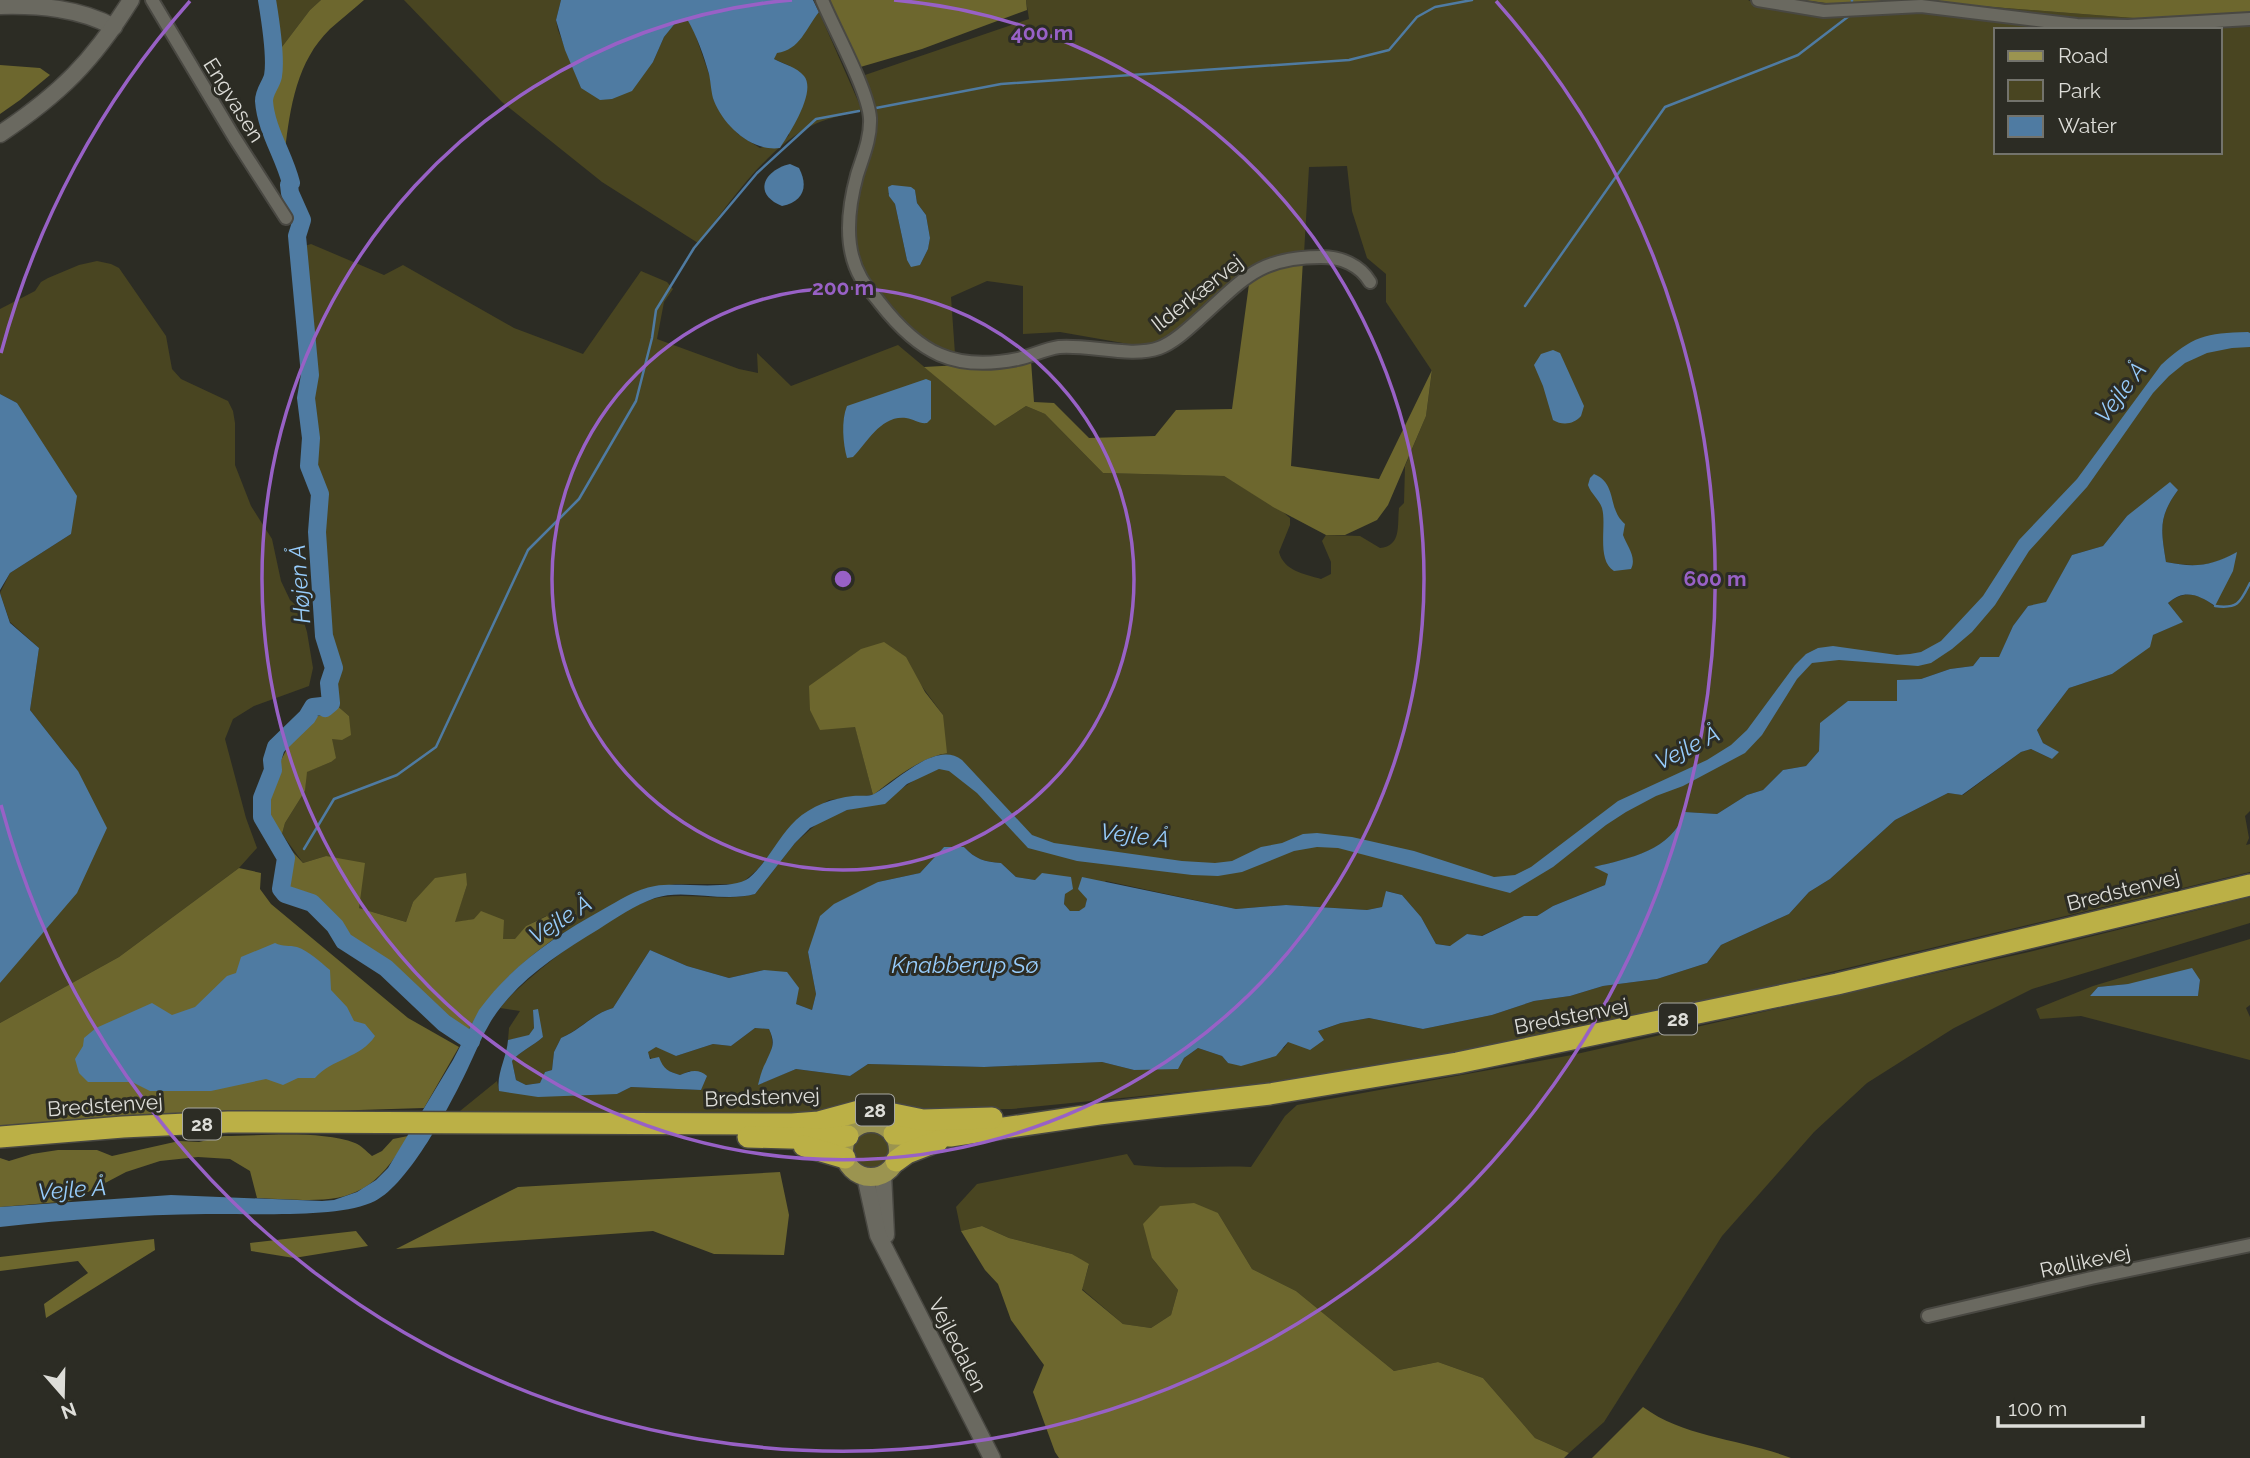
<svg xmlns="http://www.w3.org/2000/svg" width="2250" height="1458" font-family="Raleway,sans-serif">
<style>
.green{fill:#494521;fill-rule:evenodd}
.forest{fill:#6d672e}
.water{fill:#4f7ba2}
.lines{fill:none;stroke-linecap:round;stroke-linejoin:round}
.stream{stroke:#4f7ba2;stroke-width:2.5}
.river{stroke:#4f7ba2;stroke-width:18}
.street-casing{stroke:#494842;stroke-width:16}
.secondary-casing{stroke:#494842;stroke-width:19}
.primary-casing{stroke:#494842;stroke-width:21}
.highway-casing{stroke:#494842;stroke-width:24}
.street{stroke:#6a6960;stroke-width:12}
.secondary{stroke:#6a6960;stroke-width:16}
.primary{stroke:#9b9450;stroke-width:18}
.highway{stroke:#bbb046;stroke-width:21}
.ring{fill:none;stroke:#9861c6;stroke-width:3.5}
.labels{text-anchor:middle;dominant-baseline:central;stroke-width:6;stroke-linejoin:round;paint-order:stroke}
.shield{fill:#2c2c24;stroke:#a8a8a2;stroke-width:2}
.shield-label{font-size:19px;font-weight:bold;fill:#ddddd8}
.street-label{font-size:21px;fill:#ddddd8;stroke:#2c2c24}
.water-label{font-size:23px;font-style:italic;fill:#97ccfb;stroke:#2c2c24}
.centre{fill:#9861c6;stroke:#2c2c24;stroke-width:3.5}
.ring-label{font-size:21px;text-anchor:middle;font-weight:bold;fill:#9861c6;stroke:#2c2c24;stroke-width:6;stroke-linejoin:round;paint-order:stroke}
</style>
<rect width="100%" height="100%" fill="#2c2c24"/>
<g class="green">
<polygon points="265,0 321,0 310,10 269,64"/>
<path d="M404,0H561L556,20L558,30L581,88L653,62L664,37L677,21L688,19L694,31L710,77L714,101L738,134L760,148L785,139L789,135L790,66L774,59L776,53L819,12L862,110C847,114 829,118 815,124C765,148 732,201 698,243L602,182L502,102Z"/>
<path d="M1026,0H1748L1758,5L1792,10L1799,0L1818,3L1915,1L2146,19L2192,16L2250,18V811L2245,816L2249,838L2246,845L2250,844V872L1705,1002L1466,1051L1272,1083L1012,1109L931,1110L877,1100L816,1117L640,1118L460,1111L497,1081L499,1091L617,1094L631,1087L701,1090L690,1071L680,1075C669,1072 652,1064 647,1052L656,1046L676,1056L713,1044L731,1046L755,1028L769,1029C779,1051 763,1063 759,1084L796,1069L850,1076L868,1064L984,1067L1102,1062L1134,1070L1184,1058L1198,1048L1222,1056L1228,1063L1284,1048L1288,1042L1341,1023L1369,1018L1423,1029L1492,1015L1534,1001L1570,996L1603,986L1657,979L1707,963L1721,945L1789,914L1809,892L1830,879L1895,820L1948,793L1963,795L2021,752L2031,749L2052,759L2058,752L2043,743L2037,730L2069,688L2112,674L2153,635L2182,622L2168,603C2185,590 2198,593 2214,606L2236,553C2211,567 2194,567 2166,562C2161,530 2158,517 2178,490L2127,516L2103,546L2072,555L2046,603L2028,606L2013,626L1999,658L1980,657L1973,666L1950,669L1921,679L1898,680V701L1820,723L1819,751L1806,766L1783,770L1763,790L1747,795L1717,814L1685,812C1671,851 1631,858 1595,867L1609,874L1605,885L1553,906L1537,916H1524L1481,936L1467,934L1451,946L1436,944L1421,917L1402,895L1387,891L1382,907L1367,910L1286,905L1236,909L1106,881L1087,899L1085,908L1079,911H1070L1064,904L1065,894L1035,880L1016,877L1001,863C985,862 975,859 964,847H944L920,873L878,882L811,946L808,952L816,994L812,1010L796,1004L764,970L729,978L687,966L650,950L613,1008C592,1014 581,1029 561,1038L554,1052L552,1070L545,1072L540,1083L526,1085L516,1080L512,1061C520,1051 532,1047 543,1037L533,1010L534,1028L529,1036L508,1040L509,1028L520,1011L500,1008C524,977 624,901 663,897C694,893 725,902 755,894L795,843L820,821L847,810L867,805L892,795L919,777L941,768L943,715L915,677L855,726L873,795L829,800L796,821L758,869L741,884H676L644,889L561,934L546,916L526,926L515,940L503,939L474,919L454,923L467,885L413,902L406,922L359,908L326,856L303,863L282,834L285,823L305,791L306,772L331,762V739L349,716L334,703L329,683L334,668L324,636L321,600L317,532L320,494L309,466L311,438L306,398L309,375L298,248L311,244L384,275L403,265L514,328L583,354L641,271L667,282L673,289L664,302L657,339L739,369L758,373L757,353L791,386L898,345L995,426L1026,406L1045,414L1103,473L1224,476L1283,512L1290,518V525L1279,552C1284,571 1304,574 1321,579L1331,574V562L1322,541L1326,535L1360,536L1380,548C1402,546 1397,525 1399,508L1404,503L1405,466L1426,416L1432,371L1386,302V274L1367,258L1352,211L1347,166L1309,167L1304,254L1279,256L1172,335L1159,342L1140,346L1060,332L1023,334V286L987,281L951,297L955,354L938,350L918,338L868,276L853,246L859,189L876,117L865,75L1029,19ZM1996,30H2220V152H1996ZM915,190L917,203L926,215L930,238L928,249L920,265L907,260L895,204L888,193Z"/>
<polygon points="97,261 111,264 119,268 166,336 172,369 181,379 228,401 233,411 235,423 235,465 251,506 272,539 281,581 290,600 300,609 307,632 313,668 309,686 254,706 233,719 225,739 246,818 257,848 239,868 119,957 0,1023 0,983 8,972 78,771 30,710 39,648 10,622 0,593 10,573 71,534 17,403 0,394 0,309 35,291 41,282 48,278 79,265"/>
<path d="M2250,897V923L2032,989L1954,1028L1867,1083L1814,1132L1722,1236L1604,1422L1569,1453L1535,1438L1483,1378L1438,1362L1394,1371L1296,1291L1252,1269L1218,1213L1152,1258L1178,1290L1171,1315L1151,1328L1123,1324L1082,1289L1089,1265L1072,1254L1009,1238L982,1226L961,1231L956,1207L977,1184L1127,1154L1134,1165C1173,1170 1212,1165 1251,1167L1285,1116L1297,1105L1572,1055L2029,952Z"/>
<path d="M2250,939V1005L2246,1008L2250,1017V1060L2081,1016L2040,1019L2036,1009L2093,986ZM2200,980L2198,996H2090L2098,987L2128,984Z"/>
<circle cx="871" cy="1150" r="21"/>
</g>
<g class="forest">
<path d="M321,0H364C353,10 341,19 330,29C297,61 290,107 285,151L267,131L261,109L269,64L310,10Z"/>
<polygon points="830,0 1026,0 1027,10 922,49 857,68"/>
<polygon points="1801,0 2250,0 2250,15 2146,19 1915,1 1834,4"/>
<polygon points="0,65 40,68 50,75 20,100 0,114"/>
<polygon points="1303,260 1291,466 1379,479 1432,370 1426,416 1388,505 1377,520 1345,535 1326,535 1273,507 1224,476 1103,473 1045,414 1026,406 995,426 924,367 1031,361 1034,402 1054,403 1089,438 1155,436 1176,410 1232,409 1249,284 1272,266"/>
<path d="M884,642L906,657L925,692L943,715L947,753C920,758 895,778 873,795L855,727L820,730L810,710L809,686L861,649Z"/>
<polygon points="334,703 349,716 351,735 342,740 332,739 336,758 331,762 307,772 305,791 285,823 282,834 270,828 267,798 276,784 279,764 288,747 318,716 327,714"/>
<path d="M291,850L303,863L326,856L365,863L359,908L406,922L413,902L435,878L466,873L467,885L455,922L474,919L481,911L504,920L503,939H515L526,926L547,916L561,934C519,963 489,991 465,1036L391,968L350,937L321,903L291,891L288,876Z"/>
<polygon points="239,868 261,873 260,889 271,904 408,1018 459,1047 424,1108 137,1117 0,1128 0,1023 119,957"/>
<path d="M224,1136C260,1136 321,1130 355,1143C361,1145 366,1151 372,1156L382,1151L393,1139L408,1136C367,1210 332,1201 257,1198L250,1171L230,1159L198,1157L160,1161L126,1172L71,1201L0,1207V1158L9,1161L32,1154L58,1150H97L112,1156L179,1141L199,1142Z"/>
<polygon points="780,1172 789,1215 784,1255 714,1254 653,1231 396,1249 518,1187"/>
<polygon points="1194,1203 1218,1213 1252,1269 1296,1291 1394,1371 1438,1362 1483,1378 1535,1438 1569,1453 1564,1458 1059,1458 1055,1452 1033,1392 1044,1365 1011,1320 998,1284 985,1270 961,1231 982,1226 1009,1238 1072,1254 1089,1264 1082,1290 1123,1324 1151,1328 1171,1315 1178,1290 1152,1258 1143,1224 1160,1206"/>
<polygon points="356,1231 368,1246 294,1258 251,1251 250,1243"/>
<polygon points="154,1239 155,1250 46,1318 44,1304 88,1273 78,1261 0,1271 0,1257"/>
<path d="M1643,1407C1685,1438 1742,1439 1791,1458H1592Z"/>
</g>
<g class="water">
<path d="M561,0H813L819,12C806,28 800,50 777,53L774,59C783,64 797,67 804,76C817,92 789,134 780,148C752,152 724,126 714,101C711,93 711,83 709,74C704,56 697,36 687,19L677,21L664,37L653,62L632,91L612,99L600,100L581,88L565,50L556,20Z"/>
<path d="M790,164L799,168C809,187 803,202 782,206C752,194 764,170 790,164Z"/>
<polygon points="892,185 911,187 915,190 917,203 926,215 930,238 928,249 920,265 911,267 907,260 895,204 889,196 888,187"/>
<path d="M2248,332L2250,333V347L2232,348L2207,353L2185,363L2169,376L2153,393L2087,487L2029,551L1995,605L1972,632L1952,649L1931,663L1918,666L1839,660L1812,663L1797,679L1762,735L1745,753L1683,786L1656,796L1626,812L1606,825L1553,867L1510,893L1338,848L1317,847L1294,851L1242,872L1218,876L1192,875L1077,861L1028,848L977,793L949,771L939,769L907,784L885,804L847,810L810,828L795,843L755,894C723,903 684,888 655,898C635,905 616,918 599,929C558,954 517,980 491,1021C482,1036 475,1053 468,1068C451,1104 409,1184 375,1201C340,1219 249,1213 206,1214C138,1215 68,1219 0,1227V1207L171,1195L322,1201L334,1200L357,1192L376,1180L388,1168L453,1060L479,1010C511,966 555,936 602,910C618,901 636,889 655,886C678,882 733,891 749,878C768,862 778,837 796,820C811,806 833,798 853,796C860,795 868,797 874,794C897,781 936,740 962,760L1032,835L1054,843L1182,861L1215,863L1232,861L1261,847L1282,843L1303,834L1317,833L1352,837L1414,851L1494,877L1515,875L1531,867L1618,801L1707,760L1731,745L1747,730L1795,665L1806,654L1818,648L1833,646L1897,655L1910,654L1921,652L1941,641L1983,596L2019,540L2077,479L2161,365C2193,336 2205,333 2248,332Z"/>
<path d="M1553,350L1560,353L1584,406L1581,416C1574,424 1563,426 1553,420L1543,386L1534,365L1541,354Z"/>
<path d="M926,379L931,381V419L927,423C919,424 914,419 906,418C881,415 868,442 853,457L847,458C843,444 841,420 847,406Z"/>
<polygon points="0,394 17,403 77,496 71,534 10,573 0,590"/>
<path d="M1594,474C1618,484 1607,509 1625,524L1623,535C1627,546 1637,557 1631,569L1614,571C1596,560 1607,525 1602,508C1599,499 1591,494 1588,485L1590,478Z"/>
<path d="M2170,482L2178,490C2158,517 2161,530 2166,562C2195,568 2211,566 2237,552L2233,571L2215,606C2198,594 2184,589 2168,603L2183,622L2153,635L2150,647L2112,674L2069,688L2037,730L2043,743L2059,752L2052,759L2031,749L2021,752L1962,795L1948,793L1895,820L1830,879L1809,892L1789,914L1721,945L1707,963L1657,979L1603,986L1570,996L1534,1001L1492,1015L1423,1029L1369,1018L1341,1023L1318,1031L1324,1040L1310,1050L1288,1042L1276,1056L1241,1066L1228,1063L1222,1056L1198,1048L1184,1058L1178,1069L1134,1070L1102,1062L984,1067L868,1064L850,1076L796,1069L758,1085C760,1077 762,1069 766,1062C772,1048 776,1044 769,1029L755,1028L731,1046L713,1044L676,1056L656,1047L648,1052L650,1059L659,1057C663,1069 669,1072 680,1075C689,1071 699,1068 707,1076L701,1090L631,1087L617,1094L538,1097L499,1091C496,1074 507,1057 508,1040L529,1035L534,1028L533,1010L538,1009L543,1037C532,1047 520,1051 512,1061L516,1080L526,1085L540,1083L545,1072L552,1070L554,1052L561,1038C582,1029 592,1014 613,1008L650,950L687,966L729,978L764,970L787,972L799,988L796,1004L812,1010L816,994L808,952L820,916L834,904L878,882L920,873L944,847H964C975,859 985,862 1001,863L1016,877L1035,880L1042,873L1071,877L1073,889L1065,894L1064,904L1070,911H1079L1085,907L1087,899L1078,889L1082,877L1236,909L1286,905L1367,910L1382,907L1386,891L1402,895L1421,917L1436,944L1450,946L1467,934L1482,936L1524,916H1537L1553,906L1605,885L1608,874L1594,867C1630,858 1671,851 1685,812L1717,814L1747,795L1763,790L1783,770L1806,766L1819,751L1820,723L1848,701H1897V680L1921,679L1950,669L1973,666L1980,657H1999L2013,626L2028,606L2046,602L2072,555L2103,546L2127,516Z"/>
<polygon points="0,593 10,623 39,648 30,710 78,771 107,828 77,893 0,983"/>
<path d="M275,943C283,947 289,945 297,947C309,951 320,962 330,970L331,990L347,1007L354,1021L365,1024L375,1036C361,1058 331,1059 315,1078H298L283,1085L266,1079L211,1091H150L132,1082H88L79,1073L75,1059L83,1046L84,1038L96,1028L152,1003L172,1015L195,1007L227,976L236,973L241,957Z"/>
<polygon points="2192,968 2200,980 2198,996 2090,996 2098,987 2128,984"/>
</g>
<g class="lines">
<g class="stream">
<polyline points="1852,1 1852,0"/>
<polyline points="876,108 1001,84 1349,60 1389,50 1417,17 1435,7 1472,0"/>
<polyline points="1525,306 1665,107 1798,55 1849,16"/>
<path d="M2215,606C2238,609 2240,603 2250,583"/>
<polyline points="304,849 334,799 397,775 436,747 528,550 579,499 636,401 652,338 656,310 694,248 757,173 816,119 859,111"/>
</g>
<path class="river" d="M267,0C270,18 276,59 273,76C271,85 264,91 264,101C266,130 284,155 291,183L289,185L290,193L302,220L297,236L310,375L306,398L311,438L309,466L320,494L317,532L324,636L334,668L329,683L331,703L325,708L322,706L313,707L307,717L276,747L272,760L273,770L262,798V817L286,858L281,889L285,894L312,903L335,926L344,941L386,968L444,1023L471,1041"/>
<g class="street-casing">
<g id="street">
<polyline points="152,0 234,137 286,218"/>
<path d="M822,0C834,29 868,90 870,118C871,138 863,156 857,175C848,208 843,247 861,278C866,287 874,295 880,303C919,353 954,372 1018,359C1031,356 1045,349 1059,347C1087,344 1132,358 1159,348C1173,343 1187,330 1198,320C1242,281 1257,257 1321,257C1341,257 1360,265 1370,282"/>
<polyline points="1758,0 1824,11 1921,6 2077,25 2128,26 2250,19"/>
<polyline points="1928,1316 2091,1278 2250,1245"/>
</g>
</g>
<g class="secondary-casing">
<g id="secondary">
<path d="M0,6C39,5 79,8 114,27"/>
<path d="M0,134C60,94 93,61 131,0"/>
<polyline points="883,1174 886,1235"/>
<polyline points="865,1176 878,1235 992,1458"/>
</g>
</g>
<g class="primary-casing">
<circle id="primary" cx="871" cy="1150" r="27"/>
</g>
<g class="highway-casing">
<g id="highway">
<polyline points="894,1134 950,1136 1099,1114 1270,1094 1457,1063 1837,984 2250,885"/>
<polyline points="0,1137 123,1127 228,1122 792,1124 819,1122 863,1110 874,1110 923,1120 992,1118"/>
<polyline points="748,1137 824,1139 848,1136"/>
<polyline points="804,1146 845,1158"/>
<polyline points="896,1161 907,1153 938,1141"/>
</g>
</g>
<use href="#street" class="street"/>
<use href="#secondary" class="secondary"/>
<use href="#primary" class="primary"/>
<use href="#highway" class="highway"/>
</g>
<g class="ring">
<circle cx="843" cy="579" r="291"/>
<path d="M894 0A581 581 0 1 1 792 0"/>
<path d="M1 353A872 872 0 0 1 190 1M1496 1A872 872 0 1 1 1 805"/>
</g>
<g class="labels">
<g class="shield">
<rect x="1659" y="1003.5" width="38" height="31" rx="5"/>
<rect x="856" y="1094.5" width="38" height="31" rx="5"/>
<rect x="183" y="1108.5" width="38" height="31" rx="5"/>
</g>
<g class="shield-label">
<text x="1678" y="1019">28</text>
<text x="875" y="1110">28</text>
<text x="202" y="1124">28</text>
</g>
<g class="street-label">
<text transform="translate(234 100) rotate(58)">Engvasen</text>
<text transform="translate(1197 293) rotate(-38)">Ilderkærvej</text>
<text transform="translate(2123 890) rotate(-14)">Bredstenvej</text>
<text transform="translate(1571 1016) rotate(-11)">Bredstenvej</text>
<text transform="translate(762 1097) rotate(-2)">Bredstenvej</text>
<text transform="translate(105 1105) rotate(-4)">Bredstenvej</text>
<text transform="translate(2085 1261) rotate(-12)">Røllikevej</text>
<text transform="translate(958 1345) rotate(63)">Vejledalen</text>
</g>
<g class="water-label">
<text transform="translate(2120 392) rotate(-53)">Vejle Å</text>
<text transform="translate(299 584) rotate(-94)">Højen Å</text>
<text transform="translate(1687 747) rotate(-27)">Vejle Å</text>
<text transform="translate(1135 835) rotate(7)">Vejle Å</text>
<text transform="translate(560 919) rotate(-33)">Vejle Å</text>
<text x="965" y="964">Knabberup Sø</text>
<text transform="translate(72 1189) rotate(-4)">Vejle Å</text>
</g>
</g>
<circle cx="843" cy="579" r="10" class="centre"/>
<g class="ring-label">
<text x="1042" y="40">400 m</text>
<text x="843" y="295">200 m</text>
<text x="1715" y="586">600 m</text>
</g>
<rect x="1994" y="28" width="228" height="126" fill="#2c2c24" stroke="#73736c" stroke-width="2"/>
<rect x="2008" y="51" width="35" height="10" fill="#9b9450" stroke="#73736c" stroke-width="2"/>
<text x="2058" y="63" font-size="21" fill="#ddddd8">Road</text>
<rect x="2008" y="80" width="35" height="21" fill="#494521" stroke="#73736c" stroke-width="2"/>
<text x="2058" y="98" font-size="21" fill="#ddddd8">Park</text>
<rect x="2008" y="116" width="35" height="21" fill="#4f7ba2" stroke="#73736c" stroke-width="2"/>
<text x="2058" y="133" font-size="21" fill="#ddddd8">Water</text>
<g transform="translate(63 1395) rotate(160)" stroke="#2c2c24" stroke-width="5" paint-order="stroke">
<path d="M0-5L12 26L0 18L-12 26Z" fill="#ddddd8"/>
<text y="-10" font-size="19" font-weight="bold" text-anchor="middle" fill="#ddddd8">N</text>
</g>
<path d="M1998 1416v10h145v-10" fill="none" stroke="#ddddd8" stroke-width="3.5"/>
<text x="2008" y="1416" font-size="21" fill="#ddddd8" stroke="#2c2c24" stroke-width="5" paint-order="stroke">100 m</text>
</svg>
